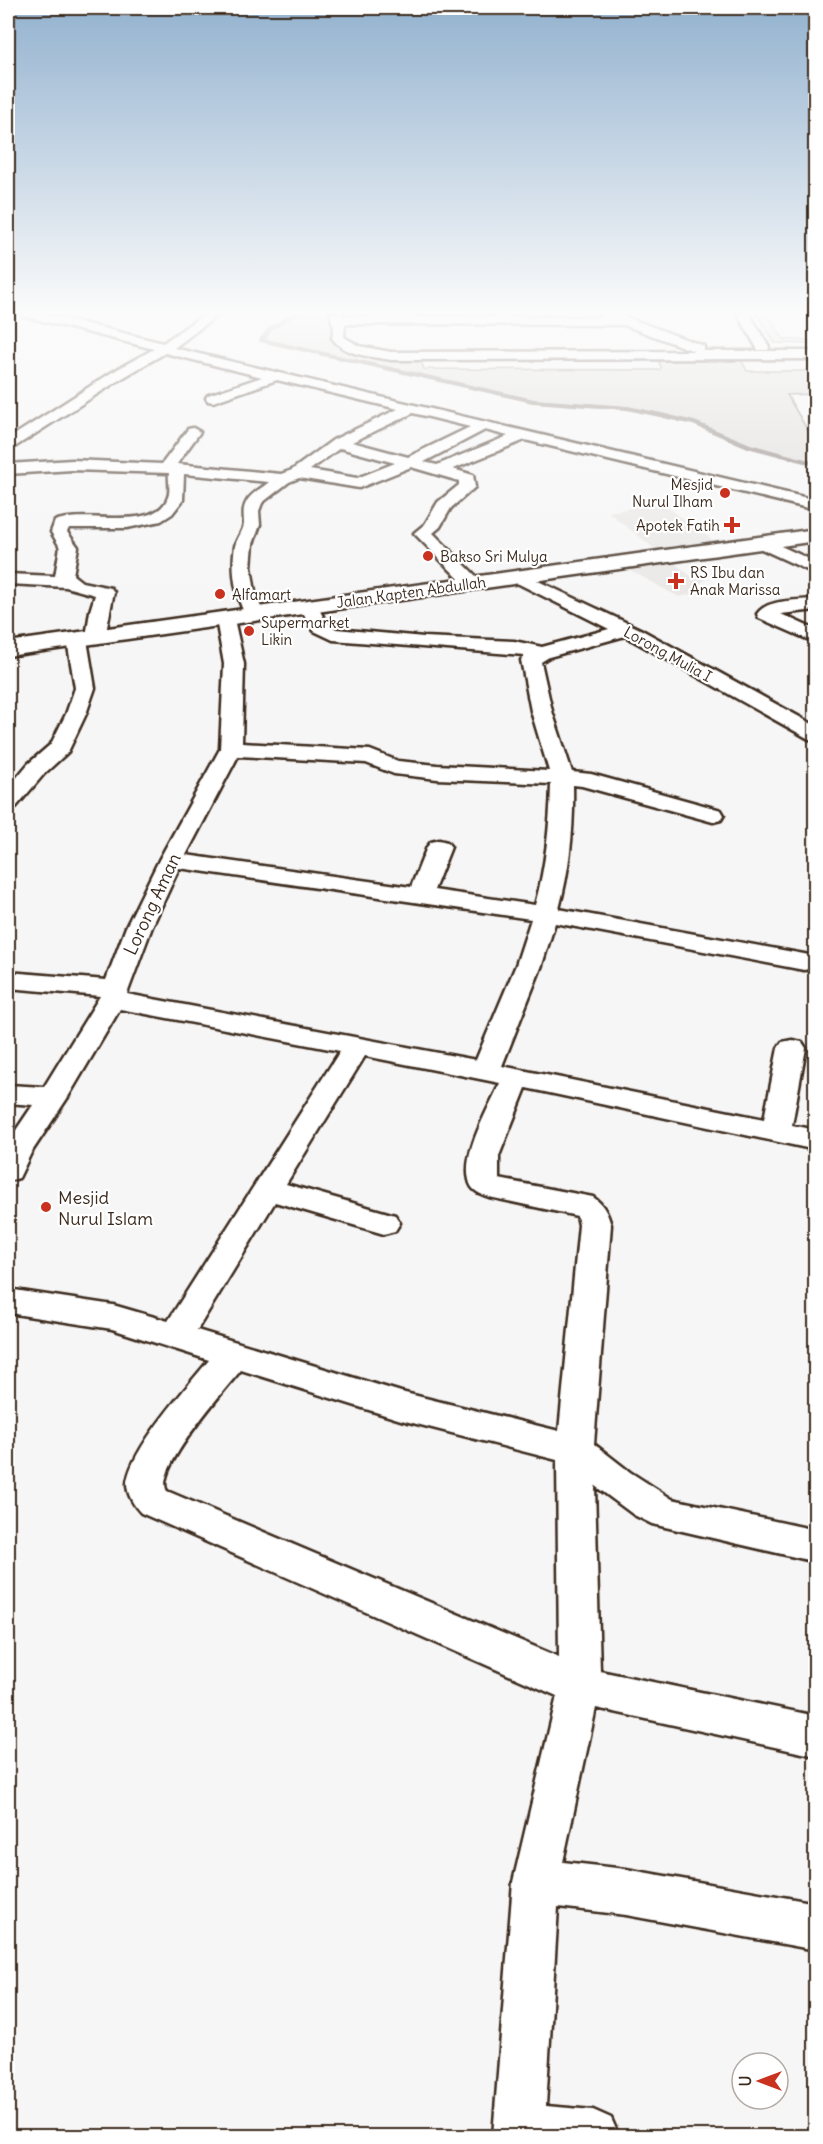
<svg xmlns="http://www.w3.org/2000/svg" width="823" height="2144" font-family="Delius,sans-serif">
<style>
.built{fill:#e9e7e6}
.green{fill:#dbd9d6;stroke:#8b827a;stroke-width:1.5}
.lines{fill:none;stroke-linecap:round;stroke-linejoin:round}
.stream{stroke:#847972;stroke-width:4}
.street-casing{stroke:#3b2a1e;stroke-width:5}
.secondary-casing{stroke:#3b2a1e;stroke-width:5}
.street{fill:#fff;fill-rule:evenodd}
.secondary{fill:#fff;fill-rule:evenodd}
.poi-dot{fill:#c8321e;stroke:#fff;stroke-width:2}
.labels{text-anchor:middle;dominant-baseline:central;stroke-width:4.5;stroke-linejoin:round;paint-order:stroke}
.far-poi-label{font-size:15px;fill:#3b2a1e;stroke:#fff;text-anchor:start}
.far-street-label{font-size:15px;fill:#3b2a1e;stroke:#fff}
.street-label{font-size:18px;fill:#3b2a1e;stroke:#fff}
.poi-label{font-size:18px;fill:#3b2a1e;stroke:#fff;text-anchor:start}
</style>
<rect width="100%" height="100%" fill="#f7f6f6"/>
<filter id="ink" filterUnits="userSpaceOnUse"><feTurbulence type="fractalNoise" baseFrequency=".0167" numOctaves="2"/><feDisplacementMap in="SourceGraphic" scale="12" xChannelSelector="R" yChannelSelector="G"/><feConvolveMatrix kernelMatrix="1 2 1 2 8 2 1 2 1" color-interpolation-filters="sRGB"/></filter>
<g filter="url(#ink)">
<g class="built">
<polygon points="662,503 714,541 656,550 608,512"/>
<polygon points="670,560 691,576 703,574 709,578 699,584 707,590 679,597 624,567"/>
</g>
<g class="green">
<polygon points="299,313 329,313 336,327 333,342 335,344 368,353 418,359 421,361 424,369 659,370 661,368 658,359 741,359 747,371 815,371 815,394 787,395 812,438 815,438 815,463 751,445 695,422 662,414 628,407 534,400 264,340 272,329"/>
<polygon points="756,313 767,313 783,339 815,341 815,344 775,343"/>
</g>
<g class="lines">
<polyline class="stream" points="296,313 270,329 261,340 533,401 627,408 660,415 693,423 748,446 816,464"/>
<g class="street-casing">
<g id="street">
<path d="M21,313H42L163,343L206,313H220L174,348L816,500V510L525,440L453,469L473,475L475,487L451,508L440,527L433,533L479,579L482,583L479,587H467L414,533L425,524L438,502L459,485V481L411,467L359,488L299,478L289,482L262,503L259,511L260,525L253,544L251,567L255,592L264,615L262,619H248C235,599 231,569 235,546C237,538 243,531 244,524C244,515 242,509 247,501C252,493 262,488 269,482L184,474L183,500L172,514L161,521L127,528H69L67,532L78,547L73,575L82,582L111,588L114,592C111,604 107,634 103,641H89L86,637L90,611L95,595L66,587L8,584V574L55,576L60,547L51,532L55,521C83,509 156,533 168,497C171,490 168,481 169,473L72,470L8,474V464L72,460L162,464L188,429L193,428L200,432L177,464L281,474L292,470L333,440L398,409L277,380L213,402L208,401L206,398L208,395L262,377L165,353L124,377L13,448L8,449V439L114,371L154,349L23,316ZM413,413L470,427L408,457L352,442ZM485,430L508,436L437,465L424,462ZM340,448L395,463L357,478L310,470Z"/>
<path d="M330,313H342L343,316L605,317L602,313H615L704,346V351H816V359L391,360C370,356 345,356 332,338L334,328ZM345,324L624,325L694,351L391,352L359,346L344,337Z"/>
<polygon points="737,313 749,313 769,347 768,350 758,350"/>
<polygon points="763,538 816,562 816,574 757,547 754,543 757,539"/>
<path d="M519,572L640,629L816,726V741L809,739L625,636L549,657L541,662L552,711L572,772L591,774L721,810L724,815L721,820L713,822L582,786L573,785C574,827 570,868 559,909L804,954L813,956L816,960L813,968L804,970L555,923L542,965L502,1066L764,1119L778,1048L782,1042L792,1040L802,1042L806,1048L792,1125L816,1130V1150L526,1088L499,1156V1179L593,1197C604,1205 607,1212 611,1225L594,1444L630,1472L672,1499L816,1530V1562L652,1524L634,1515L595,1486L600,1671L816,1716V1756L596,1708L563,1862L626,1869L816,1903V1950L626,1915L558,1907L546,2106L593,2110L611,2118L619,2136H493L513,1882L557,1696L141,1513C134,1506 127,1494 127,1484C129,1451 188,1386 209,1360L112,1329L8,1313V1289L113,1305L168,1321L340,1051L120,1009L68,1097L31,1153L19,1178L8,1181V1142L33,1105L8,1103V1085L44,1087L100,996L8,988V972L106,980L126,927L159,860L220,749L224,664L216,619L218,615H232L234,619L244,664L242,743L370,750L398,761L437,765L549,771L531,711L521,660L525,655L333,640L314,631L299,606L301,602H315L325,620L336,629L424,637L514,641L542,647L609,629L513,581L510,577L513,573ZM238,756L366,763L394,774L437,779L551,784C550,825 546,865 535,905L434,890L451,847L447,842L439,840L431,842L427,847L411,887L186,855ZM179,868L531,919L516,965L476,1060L127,994L152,927ZM365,1056L500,1083C489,1108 462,1153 469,1180C471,1191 480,1194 489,1197L577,1216L579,1225L559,1431L401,1392L197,1330L275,1202L384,1234L395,1231L400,1223L395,1215L286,1184ZM241,1370L401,1420L557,1460L559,1657L167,1491C153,1471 226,1388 241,1370Z"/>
<path d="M812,599L816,600V610L781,614L816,630V643L759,618L757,614C767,599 795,601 812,599Z"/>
<polygon points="77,634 84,636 87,640 95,688 86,714 68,752 44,774 16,807 8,809 8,788 28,764 51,744 66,714 75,688 67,640 70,636"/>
</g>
</g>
<g class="secondary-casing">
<polygon id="secondary" points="816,529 816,541 8,656 8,642"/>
</g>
<use href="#street" class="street"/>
<use href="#secondary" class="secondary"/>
</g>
</g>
<linearGradient id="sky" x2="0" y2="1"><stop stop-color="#93b2cf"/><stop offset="0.51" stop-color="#fbfbfb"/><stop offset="1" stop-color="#fbfbfb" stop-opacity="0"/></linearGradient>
<rect width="823" height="613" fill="url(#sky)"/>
<g class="poi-dot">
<circle cx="725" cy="493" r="6"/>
<path d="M729 516h6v6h6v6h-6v6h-6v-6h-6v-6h6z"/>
<circle cx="428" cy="556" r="6"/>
<path d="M673 572h6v6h6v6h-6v6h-6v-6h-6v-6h6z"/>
<circle cx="220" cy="594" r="6"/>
<circle cx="249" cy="631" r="6"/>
<circle cx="46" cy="1207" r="6"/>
</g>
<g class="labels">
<g class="far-poi-label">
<text x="713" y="484" text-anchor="end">Mesjid<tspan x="713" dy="17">Nurul Ilham</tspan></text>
<text x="720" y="525" text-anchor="end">Apotek Fatih</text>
<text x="440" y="556">Bakso Sri Mulya</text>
<text x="690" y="572">RS Ibu dan<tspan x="690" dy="17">Anak Marissa</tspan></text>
<text x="232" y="594">Alfamart</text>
<text x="261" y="622">Supermarket<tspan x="261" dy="17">Likin</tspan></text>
</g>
<g class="far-street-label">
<text transform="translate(411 592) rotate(-8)">Jalan Kapten Abdullah</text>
<text transform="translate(668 654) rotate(29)">Lorong Mulia I</text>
</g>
<g class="street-label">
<text transform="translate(152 904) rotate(-65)">Lorong Aman</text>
</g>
<g class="poi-label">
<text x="58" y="1197">Mesjid<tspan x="58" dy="21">Nurul Islam</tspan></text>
</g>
</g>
<rect width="823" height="2144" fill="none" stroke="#fff" stroke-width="30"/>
<rect x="15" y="15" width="793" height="2114" fill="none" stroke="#3b2a1e" stroke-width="2" filter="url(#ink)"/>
<g transform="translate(760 2081) rotate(270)"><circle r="28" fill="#ffffff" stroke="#b1aaa5" stroke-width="1.5"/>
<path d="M0-4.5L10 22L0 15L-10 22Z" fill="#c8321e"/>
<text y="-9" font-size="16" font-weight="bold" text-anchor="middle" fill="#3b2a1e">U</text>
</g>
</svg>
